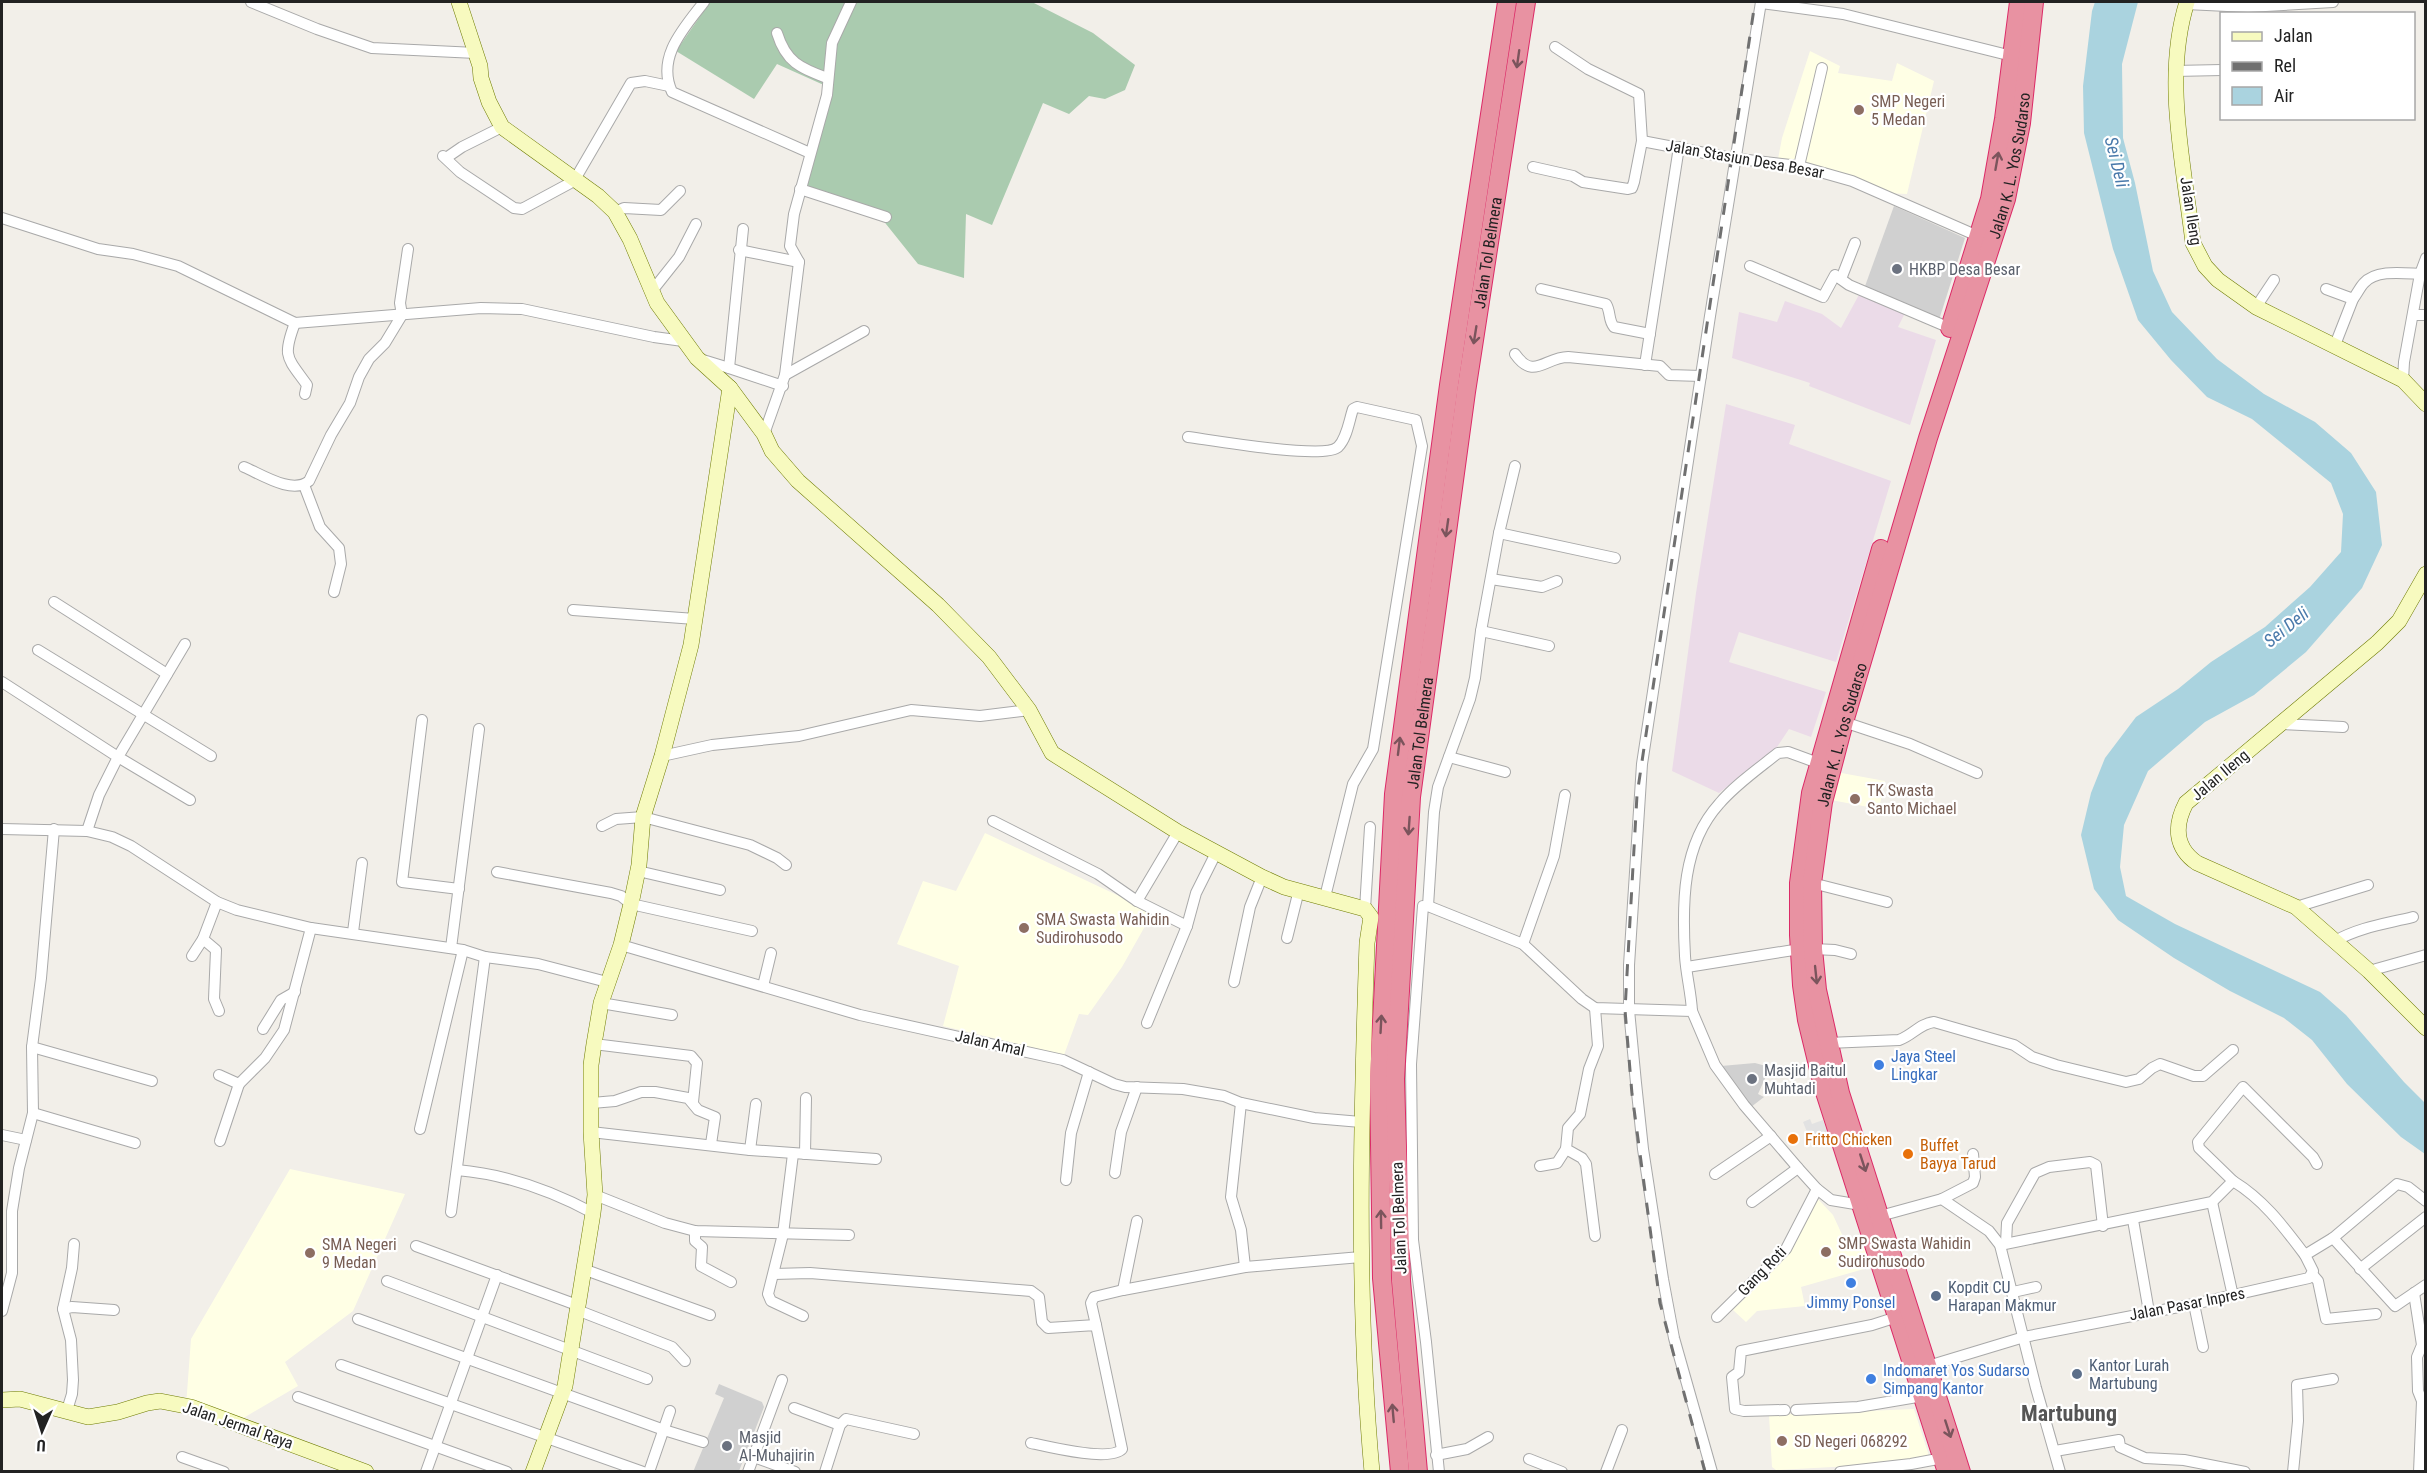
<svg xmlns="http://www.w3.org/2000/svg" width="2427" height="1473" font-family="'Roboto Condensed',sans-serif">
<style>
.industrial{fill:#ebdbe8}
.education{fill:#ffffe5}
.religious{fill:#d0d0d0}
.cemetery{fill:#aacbaf}
.parking{fill:#e2e2e2}
.water{fill:#aad3df}
.lines{fill:none;stroke-linecap:round;stroke-linejoin:round}
.street-casing{stroke:#a9a9a9;stroke-width:12}
.secondary-casing{stroke:#707d05;stroke-width:16}
.highway-casing{stroke:#dc2a67;stroke-width:20}
.street{stroke:#fff;stroke-width:10}
.secondary{stroke:#f7fabf;stroke-width:15}
.highway{stroke:#e892a2;stroke-width:18}
.rail{stroke:#707070;stroke-width:3;stroke-dasharray:12 12;stroke-linecap:butt}
.oneway{stroke:#7b545c}
.education-dot{fill:#8d6e63;stroke:#fff;stroke-width:2}
.worship-dot{fill:#6b7280;stroke:#fff;stroke-width:2}
.shop-dot{fill:#3f7fe0;stroke:#fff;stroke-width:2}
.food-dot{fill:#e8710a;stroke:#fff;stroke-width:2}
.service-dot{fill:#5c6f8a;stroke:#fff;stroke-width:2}
.labels{text-anchor:middle;dominant-baseline:central;stroke-width:4.5;stroke-linejoin:round;paint-order:stroke}
.education-label{font-size:16px;fill:#785e54;stroke:#fff;text-anchor:start}
.street-label{font-size:16px;fill:#222;stroke:#fff}
.worship-label{font-size:16px;fill:#5b616d;stroke:#fff;text-anchor:start}
.shop-label{font-size:16px;fill:#366cbe;stroke:#fff;text-anchor:start}
.food-label{font-size:16px;fill:#c56008;stroke:#fff;text-anchor:start}
.service-label{font-size:16px;fill:#4e5e75;stroke:#fff;text-anchor:start}
.water-label{font-size:18px;font-style:italic;fill:#4a7aab;stroke:#fff}
.district-label{font-size:22px;font-weight:bold;fill:#555;stroke:#fff}
</style>
<rect width="100%" height="100%" fill="#f2efe9"/>
<g class="industrial">
<polygon points="1861,291 1906,311 1898,327 1936,340 1910,425 1809,386 1810,383 1732,358 1739,312 1777,322 1785,301 1822,314 1841,328"/>
<polygon points="1726,404 1795,425 1789,444 1891,481 1836,662 1739,632 1729,662 1826,692 1811,737 1789,729 1777,747 1719,793 1672,771 1696,593"/>
</g>
<g class="education">
<polygon points="1810,51 1840,66 1838,73 1892,81 1897,63 1934,81 1907,194 1884,193 1778,159 1782,138"/>
<polygon points="1836,772 1885,781 1879,809 1831,800"/>
<polygon points="985,833 1153,912 1122,967 1088,1015 1079,1014 1064,1055 943,1026 959,966 897,944 923,881 956,891"/>
<polygon points="290,1169 405,1194 353,1311 285,1362 298,1386 240,1420 186,1406 191,1339"/>
<polygon points="1816,1197 1833,1215 1845,1241 1861,1236 1871,1267 1801,1287 1805,1306 1757,1311 1746,1322 1733,1310 1781,1263"/>
<polygon points="1914,1409 1930,1459 1905,1463 1776,1470 1772,1467 1769,1415"/>
</g>
<g class="religious">
<polygon points="1894,206 1965,238 1939,320 1864,289"/>
<polygon points="1755,1063 1766,1066 1767,1074 1758,1094 1764,1097 1751,1107 1721,1066"/>
<polygon points="719,1384 762,1402 764,1407 739,1471 693,1472 724,1398 715,1394"/>
</g>
<polygon class="cemetery" points="710,2 1032,2 1093,33 1135,65 1125,90 1105,99 1089,96 1069,114 1043,103 992,225 966,214 964,278 918,264 882,219 806,185 826,86 777,64 754,99 676,51"/>
<polygon class="parking" points="1810,1119 1812,1124 1823,1120 1829,1138 1812,1144 1803,1122"/>
<polygon class="water" points="2095,2 2138,2 2122,64 2123,138 2135,183 2153,271 2172,312 2217,359 2264,394 2315,422 2351,453 2376,492 2382,545 2362,588 2306,652 2254,695 2205,722 2148,771 2124,825 2120,867 2126,896 2175,924 2320,992 2346,1015 2404,1082 2425,1103 2425,1154 2401,1137 2347,1084 2312,1040 2284,1018 2230,991 2174,958 2118,920 2094,889 2081,835 2091,793 2105,758 2136,717 2178,689 2211,662 2265,627 2310,587 2341,552 2343,514 2331,483 2252,419 2207,397 2171,360 2138,320 2113,249 2084,133 2083,86 2092,11"/>
<g class="lines">
<g class="street-casing">
<g id="street">
<polyline points="251,2 317,29 372,48 476,53"/>
<path d="M704,2C684,28 656,57 672,92L810,153"/>
<polyline points="1761,3 1843,14 2016,57"/>
<polyline points="2186,4 2248,7 2333,2"/>
<path d="M777,33C786,62 800,68 827,78"/>
<polyline points="2174,71 2222,70"/>
<polyline points="1642,141 1731,158 1799,166 1852,181 1980,237"/>
<polyline points="443,156 460,172 514,208 522,209 574,181 631,83 645,81 669,86"/>
<polyline points="446,158 462,147 502,127"/>
<polyline points="1799,166 1822,68"/>
<polyline points="1533,167 1573,176 1583,182 1628,189 1632,188 1634,182 1642,141 1639,94 1588,69 1555,47"/>
<polyline points="800,189 886,217"/>
<polyline points="615,212 624,208 661,210 680,191"/>
<polyline points="2,218 98,249 133,254 178,266 295,323 481,308 522,309 654,337 683,341"/>
<polyline points="739,250 799,262"/>
<polyline points="1750,266 1823,297 1835,275 1849,285 1950,328"/>
<polyline points="1841,279 1855,243"/>
<path d="M1541,289L1606,304C1611,312 1608,320 1614,327L1650,334"/>
<polyline points="2326,289 2353,299 2335,345"/>
<polyline points="652,291 679,257 696,224"/>
<path d="M2353,299C2357,294 2360,287 2364,283C2377,268 2408,274 2425,274"/>
<polyline points="2256,307 2274,280"/>
<polyline points="2413,315 2426,315"/>
<path d="M295,323C282,357 287,357 307,385L305,394"/>
<path d="M1515,354C1534,381 1545,357 1568,357L1660,366L1669,375L1701,376"/>
<polyline points="703,360 729,368 743,229"/>
<polyline points="1645,365 1679,147"/>
<polyline points="729,368 783,386"/>
<polyline points="785,375 864,331"/>
<polyline points="2403,380 2404,362 2420,274 2426,258"/>
<polyline points="764,434 785,375 799,262 790,246 794,214 827,95 832,43 851,2"/>
<path d="M1188,437C1211,440 1324,460 1338,447C1347,438 1349,421 1353,409L1357,407L1416,420L1422,446L1373,749L1353,784L1325,897"/>
<path d="M244,467C261,474 292,495 309,481L331,435L350,403L359,377L369,359L385,343L402,315L400,303L408,249"/>
<polyline points="304,485 320,527 339,548 341,564 334,592"/>
<polyline points="1499,533 1615,558"/>
<polyline points="1491,579 1542,587 1557,581"/>
<polyline points="54,602 167,674"/>
<polyline points="573,610 695,619"/>
<polyline points="1481,631 1549,646"/>
<polyline points="185,644 118,757 190,800"/>
<polyline points="38,650 211,756"/>
<polyline points="2,682 118,757 99,795 87,831"/>
<polyline points="422,720 402,882 459,889"/>
<polyline points="1844,722 1910,744 1977,773"/>
<polyline points="2281,724 2343,727"/>
<polyline points="662,756 712,745 799,736 911,710 980,716 1029,710"/>
<polyline points="1449,757 1505,772"/>
<polyline points="993,821 1098,874 1137,901 1187,926"/>
<polyline points="602,826 616,819 643,817 750,845 777,858 786,865"/>
<polyline points="2,829 87,831 112,837 131,846 217,902 237,910 311,928 463,950 485,957 538,964 607,982"/>
<polyline points="638,871 720,890"/>
<polyline points="497,872 611,893 621,896 631,904 752,931"/>
<polyline points="1812,883 1887,902"/>
<polyline points="1137,901 1178,832"/>
<polyline points="217,902 203,939 216,950 214,999 219,1011"/>
<polyline points="1428,906 1434,812 1438,787 1470,699 1475,678 1481,631 1499,533 1515,466"/>
<polyline points="2296,907 2368,885"/>
<polyline points="1365,909 1370,827"/>
<polyline points="353,932 362,863"/>
<polyline points="1287,938 1299,890"/>
<path d="M2335,941C2360,927 2385,924 2413,917"/>
<polyline points="1523,944 1554,856 1565,795"/>
<polyline points="621,945 860,1015 1063,1060 1114,1084 1125,1087 1183,1089 1224,1096 1241,1103 1314,1118 1361,1122"/>
<polyline points="451,948 479,729"/>
<polyline points="1813,949 1835,950 1851,954"/>
<polyline points="192,956 203,939"/>
<polyline points="1687,967 1800,949"/>
<polyline points="2369,971 2426,955"/>
<polyline points="1234,982 1250,907 1262,877"/>
<polyline points="763,986 771,953"/>
<polyline points="601,1003 672,1015"/>
<polyline points="1595,1008 1598,1046 1589,1069 1580,1114 1568,1128 1566,1149 1582,1158 1586,1164 1595,1236"/>
<path d="M1692,1011C1691,992 1686,974 1685,956C1682,903 1682,845 1719,804C1735,785 1758,769 1778,753L1788,752L1818,763"/>
<polyline points="1147,1023 1187,926 1196,893 1216,853"/>
<polyline points="263,1029 281,1000 295,992"/>
<path d="M1828,1043L1899,1040C1913,1035 1919,1024 1934,1022L2014,1045L2032,1057L2056,1065L2126,1082L2139,1079L2152,1068L2160,1064L2194,1076H2203L2233,1050"/>
<polyline points="594,1044 691,1056 697,1063 693,1102"/>
<polyline points="32,1047 152,1081"/>
<polyline points="219,1075 239,1084 265,1058 284,1030 311,928"/>
<polyline points="592,1103 615,1101 641,1092 655,1092 688,1098 698,1110 715,1117 711,1144"/>
<polyline points="1241,1103 1231,1197 1241,1230 1245,1267"/>
<polyline points="33,1113 135,1143"/>
<polyline points="420,1129 463,950"/>
<polyline points="591,1132 750,1150 876,1159"/>
<polyline points="2,1135 26,1140"/>
<polyline points="220,1141 239,1084"/>
<polyline points="750,1150 756,1104"/>
<polyline points="793,1154 783,1234 768,1294 771,1301 803,1316"/>
<polyline points="805,1154 806,1098"/>
<polyline points="1540,1166 1557,1163 1566,1149"/>
<path d="M457,1170C505,1174 550,1190 593,1213"/>
<polyline points="1115,1173 1121,1132 1137,1087"/>
<polyline points="1715,1174 1771,1136"/>
<polyline points="1066,1180 1071,1133 1089,1072"/>
<path d="M2233,1181C2264,1200 2283,1226 2305,1255"/>
<polyline points="595,1195 665,1223 695,1231 849,1235"/>
<polyline points="1942,1199 1973,1183 1975,1177 1973,1154"/>
<polyline points="1752,1202 1798,1168"/>
<polyline points="2212,1202 2233,1296"/>
<polyline points="451,1212 485,957"/>
<polyline points="1880,1216 1942,1199 1989,1231 2000,1245 2036,1388 2060,1472"/>
<polyline points="2133,1220 2149,1312"/>
<polyline points="1137,1221 1123,1290 1245,1267 1361,1257"/>
<polyline points="695,1231 695,1241 702,1247 701,1266 731,1282"/>
<polyline points="2333,1238 2395,1306 2426,1285"/>
<polyline points="2006,1243 2007,1223 2035,1173 2049,1167 2090,1162 2096,1165 2103,1226"/>
<polyline points="2000,1245 2212,1202 2233,1181 2199,1148 2198,1142 2243,1087 2313,1157 2317,1164"/>
<polyline points="416,1246 577,1305"/>
<polyline points="583,1269 710,1315"/>
<polyline points="2360,1269 2426,1217"/>
<path d="M774,1274L810,1273L1031,1291L1039,1297L1042,1322L1048,1328L1096,1325L1122,1449C1110,1462 1049,1447 1031,1443"/>
<polyline points="2312,1274 2318,1281 2326,1319 2376,1314"/>
<polyline points="387,1281 647,1379"/>
<polyline points="2013,1292 2036,1287"/>
<polyline points="2414,1293 2422,1345 2417,1357 2418,1391 2422,1401 2419,1472"/>
<polyline points="2194,1304 2203,1347"/>
<polyline points="63,1309 72,1307 114,1310"/>
<polyline points="577,1310 672,1347 685,1361"/>
<polyline points="2,1311 12,1273 12,1211 19,1168 33,1113 32,1047 41,978 54,829"/>
<polyline points="1717,1317 1786,1249 1817,1189"/>
<polyline points="358,1319 664,1430 703,1442"/>
<polyline points="1096,1325 1091,1303 1094,1297 1123,1290"/>
<polyline points="341,1365 643,1472"/>
<polyline points="1928,1366 2024,1337 2194,1304 2309,1278 2313,1271 2305,1255 2333,1238 2397,1184 2408,1187 2426,1201"/>
<polyline points="298,1397 507,1472"/>
<polyline points="794,1408 840,1425"/>
<polyline points="1785,1410 1744,1411 1735,1409 1732,1377 1739,1372 1741,1351 1872,1325 1897,1317"/>
<polyline points="1796,1410 1858,1407 1923,1396"/>
<polyline points="64,1411 68,1407 72,1394 73,1380 71,1340 63,1309 72,1268 74,1244"/>
<polyline points="2055,1451 2119,1440 2120,1447 2145,1458 2184,1460 2245,1472"/>
<polyline points="1436,1455 1467,1449 1488,1437"/>
<polyline points="182,1457 224,1472"/>
<polyline points="754,1457 795,1472"/>
<polyline points="1529,1459 1562,1472"/>
<polyline points="426,1472 497,1275"/>
<polyline points="649,1472 670,1411"/>
<polyline points="748,1472 782,1380"/>
<polyline points="825,1472 840,1425 846,1419 914,1434"/>
<polyline points="1439,1472 1426,1342 1413,1240 1411,1064 1423,906 1428,906 1523,944 1582,999 1595,1008 1692,1011 1715,1065 1744,1105 1798,1168 1817,1189 1831,1200 1861,1205"/>
<polyline points="1606,1472 1622,1430"/>
<polyline points="1712,1472 1674,1338 1663,1279 1643,1149 1636,1083 1629,1010 1629,965 1642,764 1710,316 1761,2"/>
<polyline points="1840,1472 1911,1464 1943,1458"/>
<polyline points="2293,1472 2298,1421 2297,1385 2333,1379"/>
</g>
</g>
<g class="secondary-casing">
<g id="secondary">
<path d="M459,2L480,66L481,78L489,102L502,127L598,196L615,212L630,239L657,303L697,358L730,388L764,434L772,451L798,481L938,605L989,657L1029,710L1052,753L1178,832L1262,877L1284,887L1365,909L1371,917L1367,943C1361,1119 1356,1295 1372,1472"/>
<path d="M2187,2C2163,78 2184,165 2193,243L2205,266L2218,280L2256,307L2403,380L2426,404"/>
<path d="M2426,574L2399,621L2377,643L2186,803C2174,826 2175,848 2197,863L2296,907L2369,971L2426,1028"/>
<polyline points="2,1400 20,1399 88,1417 118,1412 147,1403 160,1401 191,1407 366,1472"/>
<polyline points="533,1472 565,1386 593,1213 595,1195 591,1132 591,1065 594,1044 601,1003 621,945 631,904 639,865 643,817 662,756 691,645 730,388"/>
</g>
</g>
<g class="highway-casing">
<g id="highway">
<polyline points="1950,328 1990,199 2004,119 2019,2"/>
<polyline points="1881,549 1811,793 1799,883 1799,935 1802,985 1807,1020 1823,1086 1947,1472"/>
<polyline points="1400,1472 1382,1278 1379,1078 1394,794 1449,385 1507,2"/>
<path id="s1" d="M1418,1472L1401,1281L1395,1079L1411,797L1466,392L1526,2"/>
<path id="s2" d="M1961,1472L1840,1093L1817,990L1813,949L1812,883L1823,802L1844,722L1928,438L2006,199L2021,123L2034,2"/>
</g>
</g>
<use href="#street" class="street"/>
<use href="#secondary" class="secondary"/>
<use href="#highway" class="highway"/>
<polyline class="rail" points="1705,1472 1660,1303 1632,1094 1625,1010 1637,795 1755,2"/>
</g>
<defs><path id="oneway-shaft" d="M-6 0H5M1.5-3L5.5 0L1.5 3" fill="none" stroke-width="1.6" stroke-linecap="round" stroke-linejoin="round" transform="scale(1.5)"/></defs>
<g class="oneway">
<use href="#oneway-shaft" transform="translate(1518 59) rotate(98)"/>
<use href="#oneway-shaft" transform="translate(1997 161) rotate(-80)"/>
<use href="#oneway-shaft" transform="translate(1475 335) rotate(99)"/>
<use href="#oneway-shaft" transform="translate(1447 528) rotate(98)"/>
<use href="#oneway-shaft" transform="translate(1399 746) rotate(-83)"/>
<use href="#oneway-shaft" transform="translate(1409 826) rotate(94)"/>
<use href="#oneway-shaft" transform="translate(1816 975) rotate(84)"/>
<use href="#oneway-shaft" transform="translate(1381 1024) rotate(-87)"/>
<use href="#oneway-shaft" transform="translate(1863 1163) rotate(72)"/>
<use href="#oneway-shaft" transform="translate(1381 1219) rotate(-91)"/>
<use href="#oneway-shaft" transform="translate(1393 1413) rotate(-95)"/>
<use href="#oneway-shaft" transform="translate(1948 1429) rotate(72)"/>
</g>
<g class="education-dot">
<circle cx="1859" cy="110" r="6"/>
<circle cx="1855" cy="799" r="6"/>
<circle cx="1024" cy="928" r="6"/>
<circle cx="1826" cy="1252" r="6"/>
<circle cx="310" cy="1253" r="6"/>
<circle cx="1782" cy="1441" r="6"/>
</g>
<g class="worship-dot">
<circle cx="1897" cy="269" r="6"/>
<circle cx="1752" cy="1079" r="6"/>
<circle cx="727" cy="1446" r="6"/>
</g>
<g class="shop-dot">
<circle cx="1879" cy="1065" r="6"/>
<circle cx="1851" cy="1283" r="6"/>
<circle cx="1871" cy="1379" r="6"/>
</g>
<g class="food-dot">
<circle cx="1793" cy="1139" r="6"/>
<circle cx="1908" cy="1154" r="6"/>
</g>
<g class="service-dot">
<circle cx="1936" cy="1296" r="6"/>
<circle cx="2077" cy="1374" r="6"/>
</g>
<g class="labels">
<g class="education-label">
<text x="1871" y="101">SMP Negeri<tspan x="1871" dy="18">5 Medan</tspan></text>
<text x="1867" y="790">TK Swasta<tspan x="1867" dy="18">Santo Michael</tspan></text>
<text x="1036" y="919">SMA Swasta Wahidin<tspan x="1036" dy="18">Sudirohusodo</tspan></text>
<text x="1838" y="1243">SMP Swasta Wahidin<tspan x="1838" dy="18">Sudirohusodo</tspan></text>
<text x="322" y="1244">SMA Negeri<tspan x="322" dy="18">9 Medan</tspan></text>
<text x="1794" y="1441">SD Negeri 068292</text>
</g>
<g class="street-label">
<text transform="translate(1745 159) rotate(10)">Jalan Stasiun Desa Besar</text>
<text stroke="none"><textPath href="#s2" startOffset="1356">Jalan K. L. Yos Sudarso</textPath></text>
<text transform="translate(2191 211) rotate(81)">Jalan Ileng</text>
<text stroke="none"><textPath href="#s1" startOffset="1226">Jalan Tol Belmera</textPath></text>
<text stroke="none"><textPath href="#s1" startOffset="741">Jalan Tol Belmera</textPath></text>
<text stroke="none"><textPath href="#s2" startOffset="762">Jalan K. L. Yos Sudarso</textPath></text>
<text transform="translate(2220 775) rotate(-40)">Jalan Ileng</text>
<text transform="translate(990 1043) rotate(13)">Jalan Amal</text>
<text transform="translate(1399 1218) rotate(-92)">Jalan Tol Belmera</text>
<text transform="translate(1762 1271) rotate(-46)">Gang Roti</text>
<text transform="translate(2187 1304) rotate(-11)">Jalan Pasar Inpres</text>
<text transform="translate(238 1425) rotate(19)">Jalan Jermal Raya</text>
</g>
<g class="worship-label">
<text x="1909" y="269">HKBP Desa Besar</text>
<text x="1764" y="1070">Masjid Baitul<tspan x="1764" dy="18">Muhtadi</tspan></text>
<text x="739" y="1437">Masjid<tspan x="739" dy="18">Al-Muhajirin</tspan></text>
</g>
<g class="shop-label">
<text x="1891" y="1056">Jaya Steel<tspan x="1891" dy="18">Lingkar</tspan></text>
<text x="1851" y="1302" text-anchor="middle">Jimmy Ponsel</text>
<text x="1883" y="1370">Indomaret Yos Sudarso<tspan x="1883" dy="18">Simpang Kantor</tspan></text>
</g>
<g class="food-label">
<text x="1805" y="1139">Fritto Chicken</text>
<text x="1920" y="1145">Buffet<tspan x="1920" dy="18">Bayya Tarud</tspan></text>
</g>
<g class="service-label">
<text x="1948" y="1287">Kopdit CU<tspan x="1948" dy="18">Harapan Makmur</tspan></text>
<text x="2089" y="1365">Kantor Lurah<tspan x="2089" dy="18">Martubung</tspan></text>
</g>
<g class="water-label">
<text transform="translate(2117 162) rotate(76)">Sei Deli</text>
<text transform="translate(2286 627) rotate(-39)">Sei Deli</text>
</g>
<g class="district-label">
<text x="2069" y="1413">Martubung</text>
</g>
</g>
<rect width="2427" height="1473" fill="none" stroke="#222222" stroke-width="6"/>
<rect x="2220" y="12" width="195" height="108" fill="#ffffff" stroke="#a7a7a7" stroke-width="1.5"/>
<rect x="2232" y="32" width="30" height="9" fill="#f7fabf" stroke="#a7a7a7" stroke-width="1.5"/>
<text x="2274" y="42" font-size="18" fill="#222222">Jalan</text>
<rect x="2232" y="62" width="30" height="9" fill="#707070" stroke="#a7a7a7" stroke-width="1.5"/>
<text x="2274" y="72" font-size="18" fill="#222222">Rel</text>
<rect x="2232" y="87" width="30" height="18" fill="#aad3df" stroke="#a7a7a7" stroke-width="1.5"/>
<text x="2274" y="102" font-size="18" fill="#222222">Air</text>
<g transform="translate(42 1431) rotate(183)" stroke="#ffffff" stroke-width="4.5" paint-order="stroke">
<path d="M0-4.5L10 22L0 15L-10 22Z" fill="#222222"/>
<text y="-9" font-size="16" font-weight="bold" text-anchor="middle" fill="#222222">U</text>
</g>
</svg>
